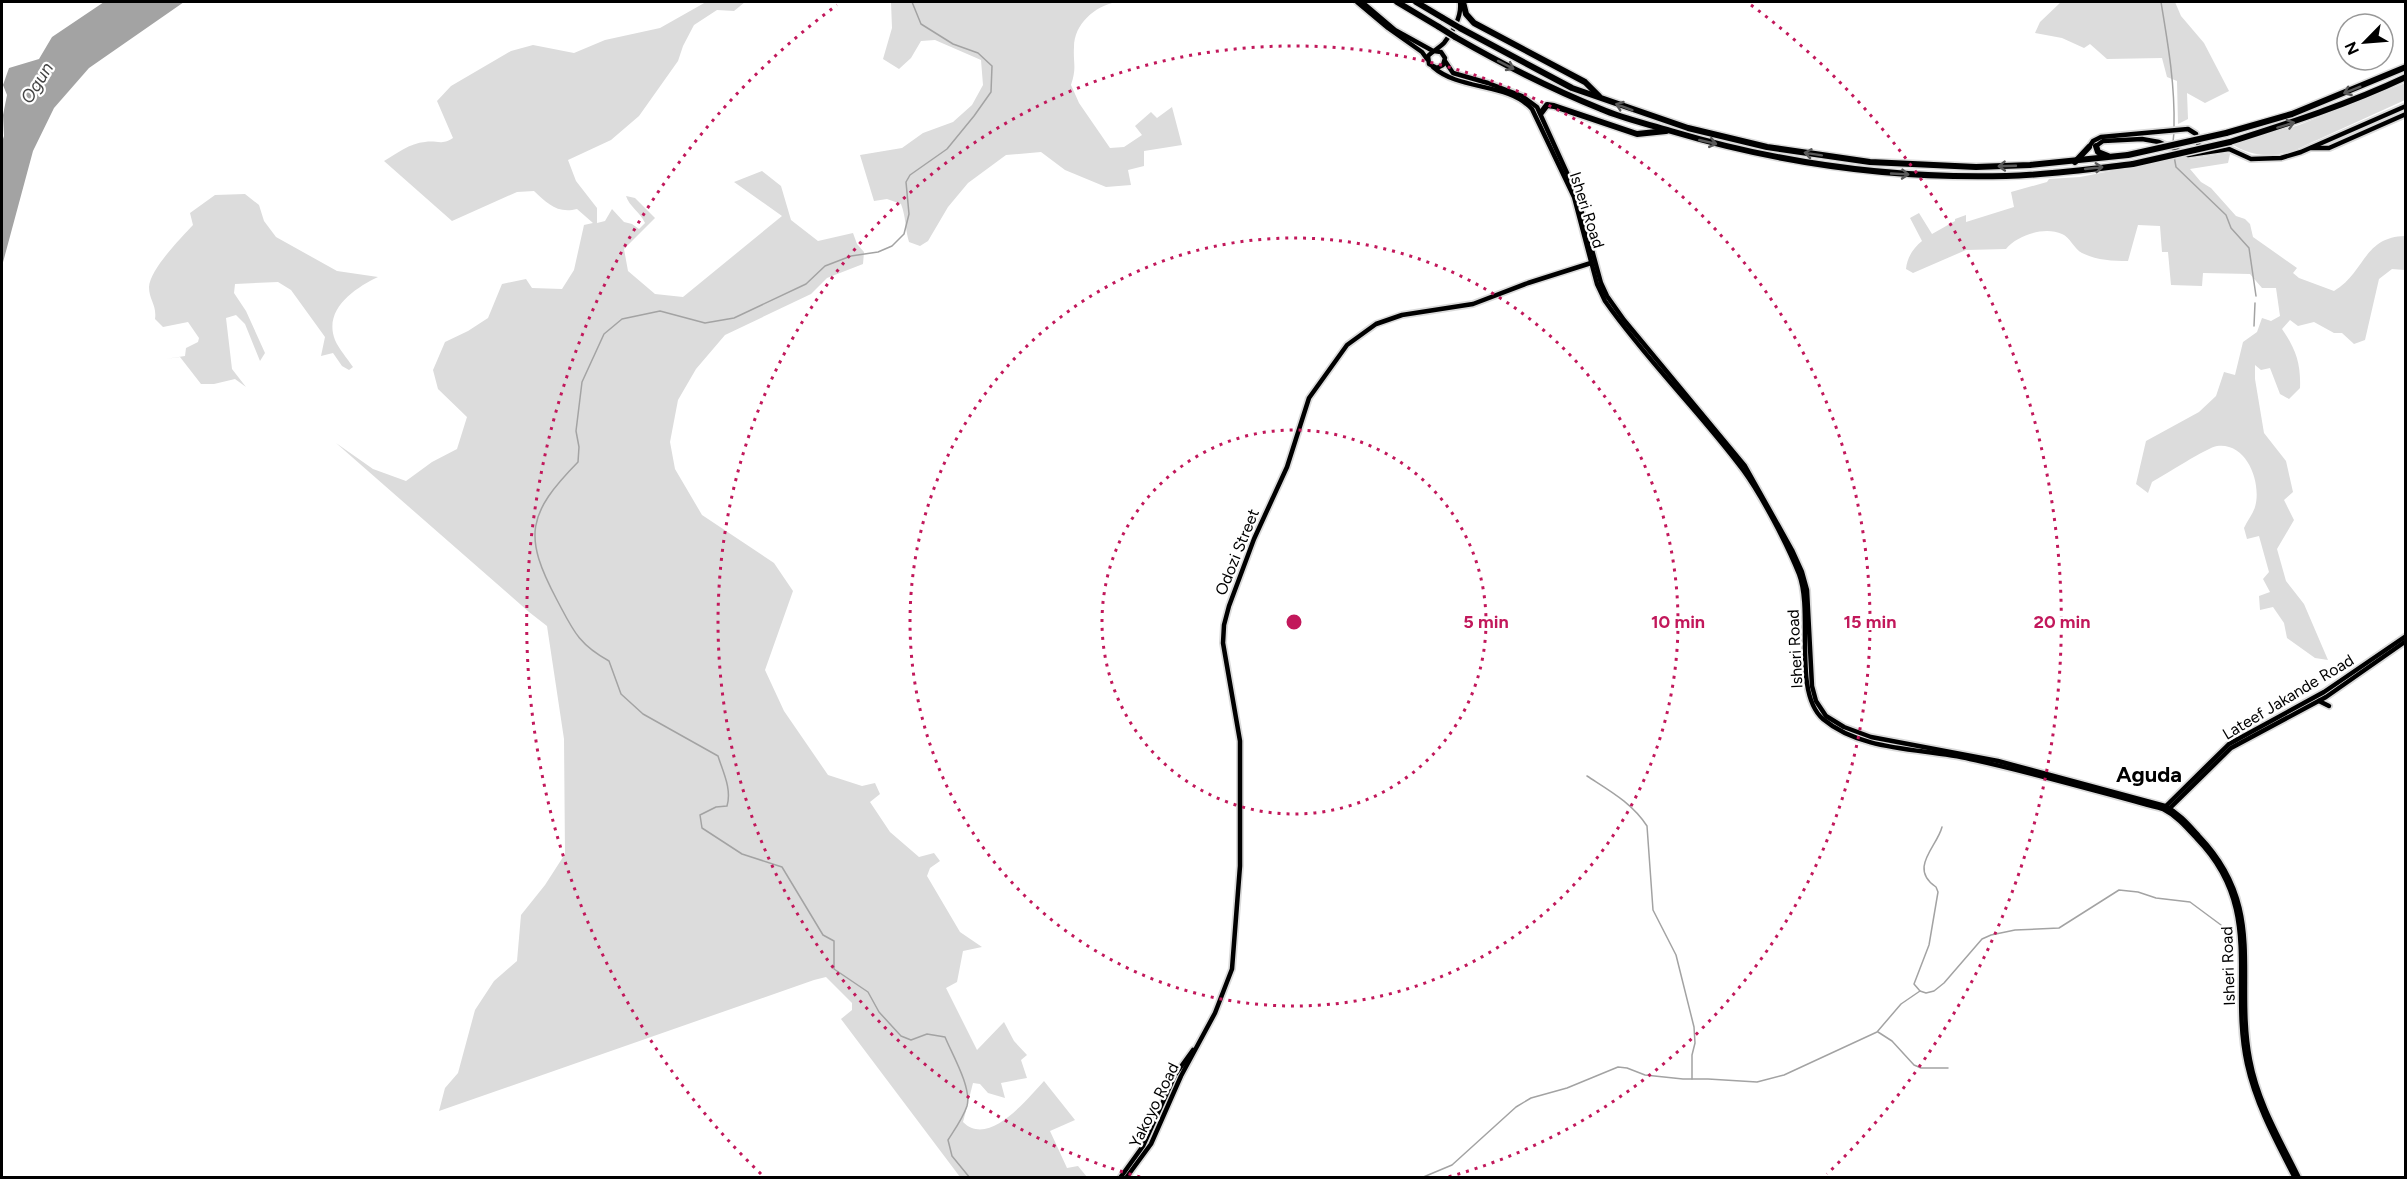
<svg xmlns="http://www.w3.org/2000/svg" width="2407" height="1179" font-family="Figtree,sans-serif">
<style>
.green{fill:#dcdcdc}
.water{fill:#a3a3a3}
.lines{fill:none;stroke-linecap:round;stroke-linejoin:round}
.stream{stroke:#a3a3a3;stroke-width:1.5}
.major-casing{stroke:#dbdbdb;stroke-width:8}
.highway-casing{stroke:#dbdbdb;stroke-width:9}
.major{stroke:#000;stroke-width:4.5}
.highway{stroke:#000;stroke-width:6}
.highway-bridge-casing{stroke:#dbdbdb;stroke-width:9;stroke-linecap:butt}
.highway-bridge{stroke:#000;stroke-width:6}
.oneway{stroke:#595959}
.ring{fill:none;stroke:#c2185b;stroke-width:3;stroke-dasharray:3 6}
.labels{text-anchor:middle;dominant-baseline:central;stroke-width:4.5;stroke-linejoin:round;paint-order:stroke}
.street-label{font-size:16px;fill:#000;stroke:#fff}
.water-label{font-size:18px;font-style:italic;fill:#444;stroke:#fff}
.district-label{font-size:22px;font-weight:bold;fill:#000;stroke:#fff}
.centre{fill:#c2185b;stroke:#fff;stroke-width:3}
.ring-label{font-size:18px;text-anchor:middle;font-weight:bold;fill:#c2185b;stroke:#fff;stroke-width:4.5;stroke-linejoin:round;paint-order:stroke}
</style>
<rect width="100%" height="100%" fill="#fff"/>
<g class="green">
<path d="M706,2H745L734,11L717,10L694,25L683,46L678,61L639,116L611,140L568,160L576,181L597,208V223L605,221L612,209L624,222L632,224L639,229L645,223C640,212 629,206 626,196L635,198L655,218L624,249L628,271L655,294L683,297L782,216L734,182L762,171L781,186L791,220L818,241L853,233L857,244L864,252L863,264L827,278L811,294L725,335L696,369L678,400L670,442L675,469L702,515L774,563L793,591L765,670L784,711L828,775L862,786L875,783L880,794L870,802L890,832L919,857L934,853L940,861L930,868L927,876L960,932L982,947L963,951L957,982L946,988L977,1050L1004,1022L1014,1041L1027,1055L1021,1060L1027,1078L1001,1083L1005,1098L988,1093L980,1084L973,1083L963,1122C989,1148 1027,1099 1044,1081L1075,1120L1050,1131L1067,1168L1078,1166L1087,1177H960L841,1019L852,1010V1003L826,977L814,980L439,1111L445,1088L458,1073L475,1010L494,981L517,961L521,915L545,885L565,854L564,739L547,626L529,612L336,443L373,469L406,481L432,462L457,449L467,417L438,389L433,370L445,342L468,331L488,318L502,284L526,279L532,288L562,289L574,270L584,225L593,223L577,209C557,214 547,203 534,191L517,192L452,221L384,161C396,154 410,143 425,142C438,140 440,146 453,138L437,101L451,86L511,51L533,45L574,53L605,40L660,28Z"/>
<path d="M891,2H1116C1095,6 1074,24 1074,47C1073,64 1077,67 1071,85L1079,103L1110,148L1124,147L1142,135L1135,126L1151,112L1157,118L1172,107L1182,145L1144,151V166L1128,170L1131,185L1106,187L1065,170L1041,152L1006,155L968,183L948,207L928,241L920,246L909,242C905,228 906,217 901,204L887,199L874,201L860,155L902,148L923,133L953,122L972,105L983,85L981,60L935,40L921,41L911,58L899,69L883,59L892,28Z"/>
<polygon points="2061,2 2175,2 2181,16 2204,43 2229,91 2205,103 2187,93 2188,119 2178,124 2177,81 2167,77 2162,58 2107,59 2090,44 2084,48 2062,38 2035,33 2040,22"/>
<path d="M2405,83V100L2293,151C2272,157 2251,157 2232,144L2299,125Z"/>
<path d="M2228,153L2230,154L2228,163L2190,169L2201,182L2211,188L2236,216L2245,219L2250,224L2253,237L2297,268L2293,273L2299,278L2334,291C2365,273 2363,237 2405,236V270L2392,269L2379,279L2365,340L2354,344L2342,333H2334L2314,322L2298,326L2290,320L2282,329C2296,349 2301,364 2300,388L2289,399L2280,394L2270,368L2261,370L2255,365V379L2264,433L2286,461L2293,492L2284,500L2294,520L2277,549L2286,581L2304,604L2328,660L2315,658L2287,638L2284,623L2273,607L2260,610L2259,596L2270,592L2263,579L2269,572L2259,536L2247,539L2244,528C2247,521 2253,514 2255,507C2262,483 2247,442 2217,446C2208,447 2163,476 2152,482L2148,493L2136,484L2146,441L2199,412L2216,396L2224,372L2235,375L2243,342L2257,332L2262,318L2271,321L2280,316L2276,288H2262L2250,274L2203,273L2202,286L2171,285L2168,252H2162L2160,226L2138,225L2128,261C2112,261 2096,260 2082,253C2074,249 2070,237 2062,234C2045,226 2017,235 2006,249L1966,250L1913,273L1906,269C1907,258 1913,248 1922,241L1910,218L1919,213L1932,234L1955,221V219L1966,215V222L2014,207L2011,192L2047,182L2049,179L2080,177L2183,157L2190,159Z"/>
<path d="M245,194L259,205L264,221L276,237L337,271L378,277C355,288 323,309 335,340C339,349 347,358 353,367L349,370L342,366L333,353L321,356L325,337L291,290L278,282L235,284L234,293L246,311L265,353L260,361L245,324L236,315L226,318L232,369L246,387L235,379L214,384H201L180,357L165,359L185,356L186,348L198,342L199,338L188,322L163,327L155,319C157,305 149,300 149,287C150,269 181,238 193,225L190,213L215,195Z"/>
</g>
<polygon class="water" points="104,2 184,2 89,68 54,108 33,151 2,266 2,142 4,136 3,115 7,95 3,85 9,68 39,59 52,37"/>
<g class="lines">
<g class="stream">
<path d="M912,2L921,24L953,44L978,53L992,66L991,92L974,116L947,149L910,175L906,182L909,214L904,234L892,246L878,252L851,256L825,266L806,284L734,318L705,323L660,311L622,319L604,334L582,382L576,431L579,447L578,462C527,514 523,536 557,600C573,630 578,644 609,661L621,694L643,714L718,756C723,772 732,789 727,806L716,807L700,815L702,828L742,854L782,867L823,935L834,941V969L868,992L879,1012L901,1036L911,1040L927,1034L945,1037C952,1054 972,1088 967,1106C963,1118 955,1129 948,1140L952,1156L970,1178"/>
<path d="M2161,2C2168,44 2175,84 2174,127"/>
<polyline points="2173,142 2174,132"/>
<polyline points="2174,156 2176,167 2226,215 2231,228 2249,248 2256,296"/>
<polyline points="2254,326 2255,303"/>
<path d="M1587,776C1610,791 1632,803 1647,826L1653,910L1676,955L1694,1027L1695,1043L1692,1055V1079"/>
<path d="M1920,991L1914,984L1929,945L1938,892L1936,887C1908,868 1937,847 1942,827"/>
<polyline points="1878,1032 1892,1041 1914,1065 1921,1068 1948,1068"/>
<polyline points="1421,1178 1452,1165 1516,1107 1531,1098 1567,1088 1618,1067 1627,1068 1645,1075 1683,1079 1708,1079 1757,1082 1784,1075 1877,1032 1901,1004 1920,991 1926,993 1934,991 1944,983 1982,939 1991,935 2015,930 2059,928 2119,890 2138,892 2156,898 2190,902 2221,925"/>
</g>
<g class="major-casing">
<g id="major">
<polyline points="1357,2 1388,28 1422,52 1427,59"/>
<polyline points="1362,2 1395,30 1433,51"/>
<path d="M1434,51L1441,52L1445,58L1443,65L1437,68L1429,64L1428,56C1433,51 1439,48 1444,43C1453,32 1462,16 1460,2"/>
<path d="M1445,61L1453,73L1488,83L1522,96L1537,107L1577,195L1601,283L1607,296L1624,320L1745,466L1792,550L1802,572L1807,590L1812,686L1816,701L1826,716L1844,727L1871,737L1998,761L2165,806C2179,813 2189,825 2199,836C2268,908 2234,976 2250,1060C2258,1103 2280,1139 2299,1178"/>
<path d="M1433,67C1460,91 1507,82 1532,109L1574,197L1597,284L1605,301C1647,361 1700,412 1743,470C1762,496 1787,544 1799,574C1814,613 1792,692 1823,719C1862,752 1923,748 1970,759C2035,773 2099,792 2163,809C2177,816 2187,828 2197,839C2265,909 2229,982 2247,1064C2256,1105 2276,1141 2295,1178"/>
<polyline points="2096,146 2103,141 2142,139 2159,142 2188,155 2229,149 2251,159 2281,158 2301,152 2406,106"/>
<polyline points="2089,147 2093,141 2101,137 2188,129 2196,134 2200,152"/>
<polyline points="2311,148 2329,148 2406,114"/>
<polyline points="2319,701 2329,706"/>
<polyline points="2165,807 2229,744 2324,692 2406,636"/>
<polyline points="2168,810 2231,748 2326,697 2406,641"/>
<polyline points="1120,1178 1143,1146 1175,1075 1193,1050"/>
<polyline points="1126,1178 1151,1144 1181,1076 1215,1013 1232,969 1240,866 1240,741 1223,643 1224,625 1229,606 1254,539 1287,467 1309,398 1347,345 1376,324 1402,315 1473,304 1528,283 1591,263"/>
</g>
</g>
<g class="highway-casing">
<g id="highway">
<polyline points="1397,2 1439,27"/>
<polyline points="1416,2 1443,18"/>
<polyline points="1463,2 1466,14 1474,23 1585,82 1599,96"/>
<polyline points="1460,28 1572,88 1688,128 1767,147 1870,162 1976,167 2030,165 2128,155"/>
<path d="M1455,37C1502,64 1551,89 1601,109C1624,119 1648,124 1671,131C1782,164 1890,179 2006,176C2049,175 2091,169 2133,164"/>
<polyline points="1541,113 1547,105 1554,106 1637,134 1666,131"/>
<polyline points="2226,133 2292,114 2406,67"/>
<path d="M2230,142C2290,123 2349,104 2406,77"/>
<polyline points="2096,146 2098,152 2108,156"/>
<polyline points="2075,162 2089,147"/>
</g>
</g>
<use href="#major" class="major"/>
<use href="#highway" class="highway"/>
<g class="highway-bridge-casing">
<g id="highway-bridge">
<polyline points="1443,18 1460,28"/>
<polyline points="1439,27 1455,37"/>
<polyline points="2128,155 2226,133"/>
<polyline points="2133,164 2230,142"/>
</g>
</g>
<use href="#highway-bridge" class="highway-bridge"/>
</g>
<defs><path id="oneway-shaft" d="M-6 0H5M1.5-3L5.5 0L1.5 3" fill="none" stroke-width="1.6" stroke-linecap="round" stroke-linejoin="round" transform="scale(1.5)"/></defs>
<g class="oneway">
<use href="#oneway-shaft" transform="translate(1506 65) rotate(27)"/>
<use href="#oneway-shaft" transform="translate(2352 90) rotate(158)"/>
<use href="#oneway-shaft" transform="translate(1624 107) rotate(-159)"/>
<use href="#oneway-shaft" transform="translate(2286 125) rotate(-17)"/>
<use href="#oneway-shaft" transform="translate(1708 142) rotate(13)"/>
<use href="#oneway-shaft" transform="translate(1813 154) rotate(-171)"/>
<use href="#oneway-shaft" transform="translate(2007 166) rotate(178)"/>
<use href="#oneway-shaft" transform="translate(2094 168) rotate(-6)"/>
<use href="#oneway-shaft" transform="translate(1900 174) rotate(3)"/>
</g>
<g class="ring">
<circle cx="1294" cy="622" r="192"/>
<circle cx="1294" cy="622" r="384"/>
<path d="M1140 1177A576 576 0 1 1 1448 1177"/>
<path d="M761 1174A768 768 0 0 1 837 5M1751 5A768 768 0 0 1 1827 1174"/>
</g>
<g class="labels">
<g class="street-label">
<text transform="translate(1587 210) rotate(72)">Isheri Road</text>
<text transform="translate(1237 552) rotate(-68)">Odozi Street</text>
<text transform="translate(1795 649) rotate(-93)">Isheri Road</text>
<text transform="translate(2288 697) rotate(-31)">Lateef Jakande Road</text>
<text transform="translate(2228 966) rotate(-92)">Isheri Road</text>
<text transform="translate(1154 1105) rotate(-64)">Yakoyo Road</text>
</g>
<g class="water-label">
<text transform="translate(37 83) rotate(-58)">Ogun</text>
</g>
<g class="district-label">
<text x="2149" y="774">Aguda</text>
</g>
</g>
<circle cx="1294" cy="622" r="9" class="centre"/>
<g class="ring-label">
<text x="1486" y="628">5 min</text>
<text x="1678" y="628">10 min</text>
<text x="1870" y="628">15 min</text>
<text x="2062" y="628">20 min</text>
</g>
<rect width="2407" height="1179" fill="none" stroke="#000000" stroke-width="6"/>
<g transform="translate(2365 42) rotate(245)"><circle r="28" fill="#ffffff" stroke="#999999" stroke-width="1.5"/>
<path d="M0-4.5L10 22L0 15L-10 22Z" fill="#000000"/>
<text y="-9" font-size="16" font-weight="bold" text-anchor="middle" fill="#000000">N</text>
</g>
</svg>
